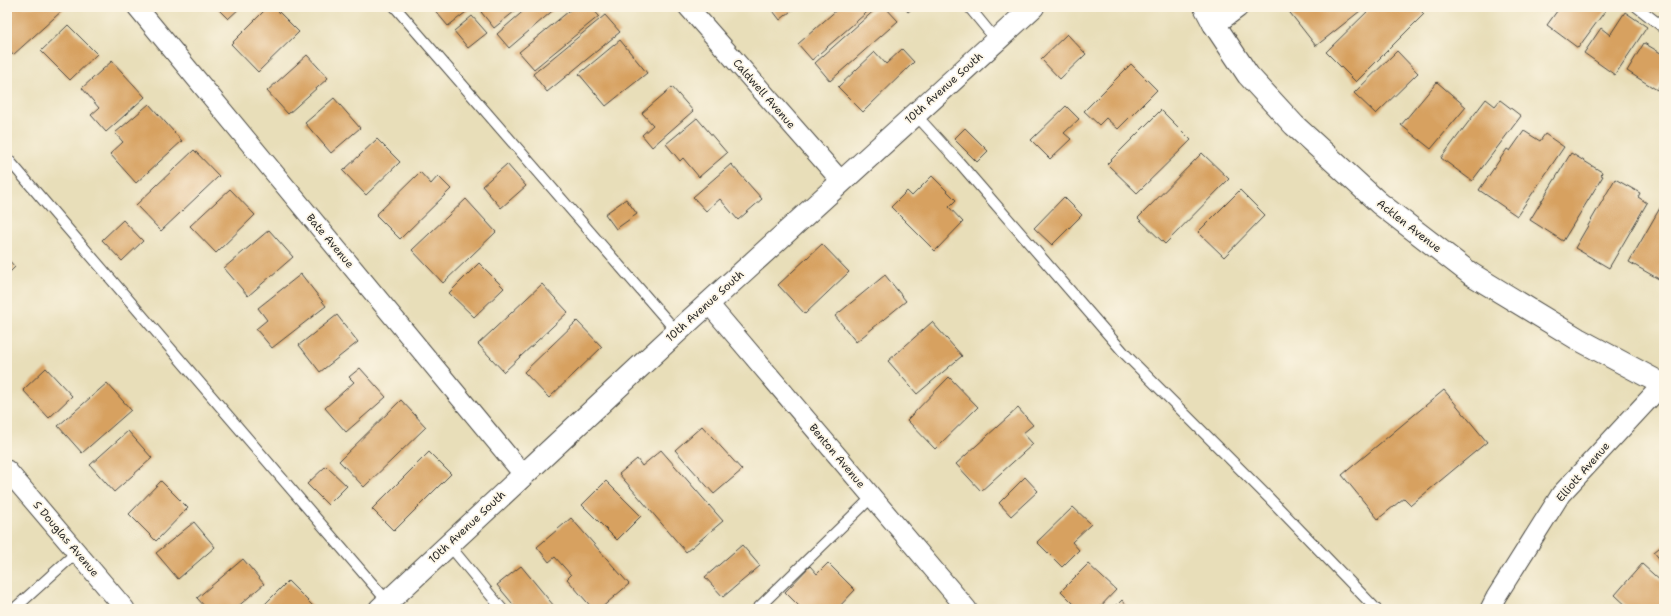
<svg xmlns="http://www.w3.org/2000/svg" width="1671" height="616" font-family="'Shantell Sans',sans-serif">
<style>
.building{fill:#d7a160}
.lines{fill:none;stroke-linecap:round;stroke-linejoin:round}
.lane-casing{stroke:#474640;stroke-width:12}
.street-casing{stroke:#474640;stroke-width:21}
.secondary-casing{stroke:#474640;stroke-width:24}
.lane{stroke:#fff;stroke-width:10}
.street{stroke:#fff;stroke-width:19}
.secondary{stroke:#fff;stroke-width:22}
.labels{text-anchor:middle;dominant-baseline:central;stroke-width:3.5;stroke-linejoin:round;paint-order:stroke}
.street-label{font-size:11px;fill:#2b2b2b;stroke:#fcf5e5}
</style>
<rect width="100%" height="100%" fill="#fcf5e5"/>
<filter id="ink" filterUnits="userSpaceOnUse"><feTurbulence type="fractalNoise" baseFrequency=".025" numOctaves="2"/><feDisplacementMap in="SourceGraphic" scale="8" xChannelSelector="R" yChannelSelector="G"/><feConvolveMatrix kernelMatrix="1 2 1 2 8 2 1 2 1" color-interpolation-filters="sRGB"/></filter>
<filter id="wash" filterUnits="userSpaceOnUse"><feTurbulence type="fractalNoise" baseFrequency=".012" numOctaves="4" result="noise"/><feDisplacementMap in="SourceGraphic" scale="16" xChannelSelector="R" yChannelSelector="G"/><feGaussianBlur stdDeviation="0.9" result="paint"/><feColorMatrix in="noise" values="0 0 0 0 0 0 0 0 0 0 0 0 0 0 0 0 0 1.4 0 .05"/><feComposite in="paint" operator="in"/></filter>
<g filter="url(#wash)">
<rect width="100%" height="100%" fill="#e8deb9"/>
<g id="blocks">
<g class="building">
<polygon points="7,7 62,7 64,9 13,55 7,48 7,22 11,18 7,13"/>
<polygon points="216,7 241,7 228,19"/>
<polygon points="268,7 274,7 299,32 258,72 231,44"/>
<polygon points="432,7 469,7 470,9 448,26"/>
<polygon points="487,7 520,7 494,28 481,12"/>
<polygon points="528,7 557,7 509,48 497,34"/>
<polygon points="574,7 591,7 599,16 534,69 519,52"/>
<polygon points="770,7 796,7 780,20"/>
<polygon points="840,7 873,7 812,60 798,44"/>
<polygon points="878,7 885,7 898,21 830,81 815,63"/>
<polygon points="903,7 914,7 908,12"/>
<polygon points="1290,7 1358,7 1360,11 1316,46 1287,9"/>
<polygon points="1372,7 1417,7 1424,14 1356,82 1326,52"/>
<polygon points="1560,7 1608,7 1578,48 1547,25"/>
<polygon points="1625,12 1647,27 1615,75 1584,53 1601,28 1610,35"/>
<polygon points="605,15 620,32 547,92 533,74"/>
<polygon points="472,16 487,33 468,48 454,31"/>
<polygon points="68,25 97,54 70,80 41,51"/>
<polygon points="1067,34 1086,54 1060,79 1041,59"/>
<polygon points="620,40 647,73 606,106 579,74"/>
<polygon points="1644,43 1664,55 1664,78 1657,90 1627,71"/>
<polygon points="902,49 914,62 863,112 838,87 875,52 886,64"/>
<polygon points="1397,51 1418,73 1376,114 1354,93"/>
<polygon points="307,55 328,78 288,114 267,91"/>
<polygon points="112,61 145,97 106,132 91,115 99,108 82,88"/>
<polygon points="1131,64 1157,90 1118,129 1106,118 1099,125 1084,111"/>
<polygon points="1437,82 1466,107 1431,149 1401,125"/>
<polygon points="672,87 693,111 652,147 642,135 653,125 642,113"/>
<polygon points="334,98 360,128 331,153 305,123"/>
<polygon points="1486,99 1495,106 1500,100 1521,116 1472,181 1441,158"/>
<polygon points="149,104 182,141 136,183 110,154 123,142 115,133"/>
<polygon points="1066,106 1079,119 1064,133 1071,139 1050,159 1031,140"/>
<polygon points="1161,110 1191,140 1137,193 1107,164"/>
<polygon points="697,118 727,153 699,177 683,158 680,161 666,144"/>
<polygon points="965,128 988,151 977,162 954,139"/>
<polygon points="1524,131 1540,141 1545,134 1564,147 1517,216 1479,190 1507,149 1510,151"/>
<polygon points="377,139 400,162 366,195 343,171"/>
<polygon points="194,150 219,176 161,231 136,205"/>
<polygon points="1202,153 1229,179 1165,244 1138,218"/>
<polygon points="1571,153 1602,172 1601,175 1603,176 1563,241 1530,220"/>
<polygon points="507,164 526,186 501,208 482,186"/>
<polygon points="731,164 762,199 738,220 720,199 706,211 693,197"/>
<polygon points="420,172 431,184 438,176 451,189 400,239 376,215"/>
<polygon points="932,176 956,200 949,207 963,222 935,251 891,207 907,191 912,196"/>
<polygon points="1615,179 1640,193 1638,197 1647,203 1609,268 1575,248"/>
<polygon points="230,189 255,215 216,253 190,226"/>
<polygon points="1240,190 1265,215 1224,257 1198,232"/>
<polygon points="1064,197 1082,215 1052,245 1034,228"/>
<polygon points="466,199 496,232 443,283 412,250"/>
<polygon points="626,199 637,214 616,229 605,214"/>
<polygon points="1664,201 1664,282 1629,262"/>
<polygon points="123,220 143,241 122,261 102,240"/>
<polygon points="269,230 293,257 248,296 224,268"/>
<polygon points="822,244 849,272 805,314 778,285"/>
<polygon points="7,258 15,267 7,275"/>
<polygon points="479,263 504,288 474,317 449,293"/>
<polygon points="301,274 326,306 272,348 256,329 267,320 258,308"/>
<polygon points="885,275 906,301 856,342 835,316"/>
<polygon points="542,284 568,312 504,372 478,344"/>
<polygon points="337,315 358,342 320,372 299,345"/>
<polygon points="577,321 602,347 549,398 524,372"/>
<polygon points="932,322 962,356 917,394 888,361"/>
<polygon points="46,368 72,396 49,418 23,390"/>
<polygon points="360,368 386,397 346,432 325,408 354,382 349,377"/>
<polygon points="949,377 978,407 935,449 907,420"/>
<polygon points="107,383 131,410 82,453 58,426"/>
<polygon points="1444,390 1487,442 1411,505 1404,498 1378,519 1342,475"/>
<polygon points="401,400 426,427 364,487 339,461"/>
<polygon points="1018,408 1033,425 1023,433 1033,444 981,491 956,464"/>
<polygon points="702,426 742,470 714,494 675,450"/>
<polygon points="128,431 152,458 114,492 90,465"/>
<polygon points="661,450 723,521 686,552 619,474 637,459 642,466"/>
<polygon points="429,452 451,474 394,531 372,509"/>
<polygon points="326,466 347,486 328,505 307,484"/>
<polygon points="1025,477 1038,491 1011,516 999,503"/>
<polygon points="161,481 188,508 156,541 129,514"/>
<polygon points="606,481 641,516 617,540 582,505"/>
<polygon points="1073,507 1091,524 1072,542 1079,550 1062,567 1037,542"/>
<polygon points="571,518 629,584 600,609 593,609 567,579 571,575 555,557 549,562 537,547"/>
<polygon points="194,522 215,547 178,579 156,553"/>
<polygon points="1664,544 1664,565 1654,552"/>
<polygon points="742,545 760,566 723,597 705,577"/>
<polygon points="243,559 264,584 235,609 207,609 197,598"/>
<polygon points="828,563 855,590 837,609 802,609 785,592 810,566 817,574"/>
<polygon points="1088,564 1116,590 1098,609 1079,609 1061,591"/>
<polygon points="1642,564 1664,584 1664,609 1630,609 1615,595"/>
<polygon points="521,566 554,606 550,609 517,609 497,585"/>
<polygon points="288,581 316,609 260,609"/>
<polygon points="1122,600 1130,609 1113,609"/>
</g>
</g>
</g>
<g filter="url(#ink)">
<use href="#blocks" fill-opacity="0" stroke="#474640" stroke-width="1"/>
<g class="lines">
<g class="lane-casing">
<g id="lane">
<polyline points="395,7 677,332"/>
<polyline points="969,7 996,40"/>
<polyline points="1637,7 1664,28"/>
<polyline points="915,114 958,161 1125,354 1269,498 1376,609"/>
<polyline points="7,158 388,602"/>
<polyline points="449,545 502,609"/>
<polyline points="14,609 77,552"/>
<polyline points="757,609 872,497"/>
</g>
</g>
<g class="street-casing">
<g id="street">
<polyline points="137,7 523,474"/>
<polyline points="688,7 841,181"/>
<polyline points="708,303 967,609"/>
<polyline points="7,470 125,609"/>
<polyline points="1490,609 1496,597 1561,494 1663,384"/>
</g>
</g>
<g class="secondary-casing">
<g id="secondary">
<polyline points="1205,7 1214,24 1248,75 1294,125 1379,203 1471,274 1578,339 1664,385"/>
<polyline points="1214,24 1237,7"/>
<polyline points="380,609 677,332 1033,7"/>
</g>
</g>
<use href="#lane" class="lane"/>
<use href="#street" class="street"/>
<use href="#secondary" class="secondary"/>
</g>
</g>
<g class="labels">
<g class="street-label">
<text transform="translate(944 88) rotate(-42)">10th Avenue South</text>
<text transform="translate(764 94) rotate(49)">Caldwell Avenue</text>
<text transform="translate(1409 226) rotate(38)">Acklen Avenue</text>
<text transform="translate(330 241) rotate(50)">Bate Avenue</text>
<text transform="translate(705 306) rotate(-42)">10th Avenue South</text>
<text transform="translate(837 456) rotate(50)">Benton Avenue</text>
<text transform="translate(1583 472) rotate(-49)">Elliott Avenue</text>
<text transform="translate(467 527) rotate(-43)">10th Avenue South</text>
<text transform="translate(66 539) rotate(50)">S Douglas Avenue</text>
</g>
</g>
<rect width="1671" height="616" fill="none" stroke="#fcf5e5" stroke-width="24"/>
</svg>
